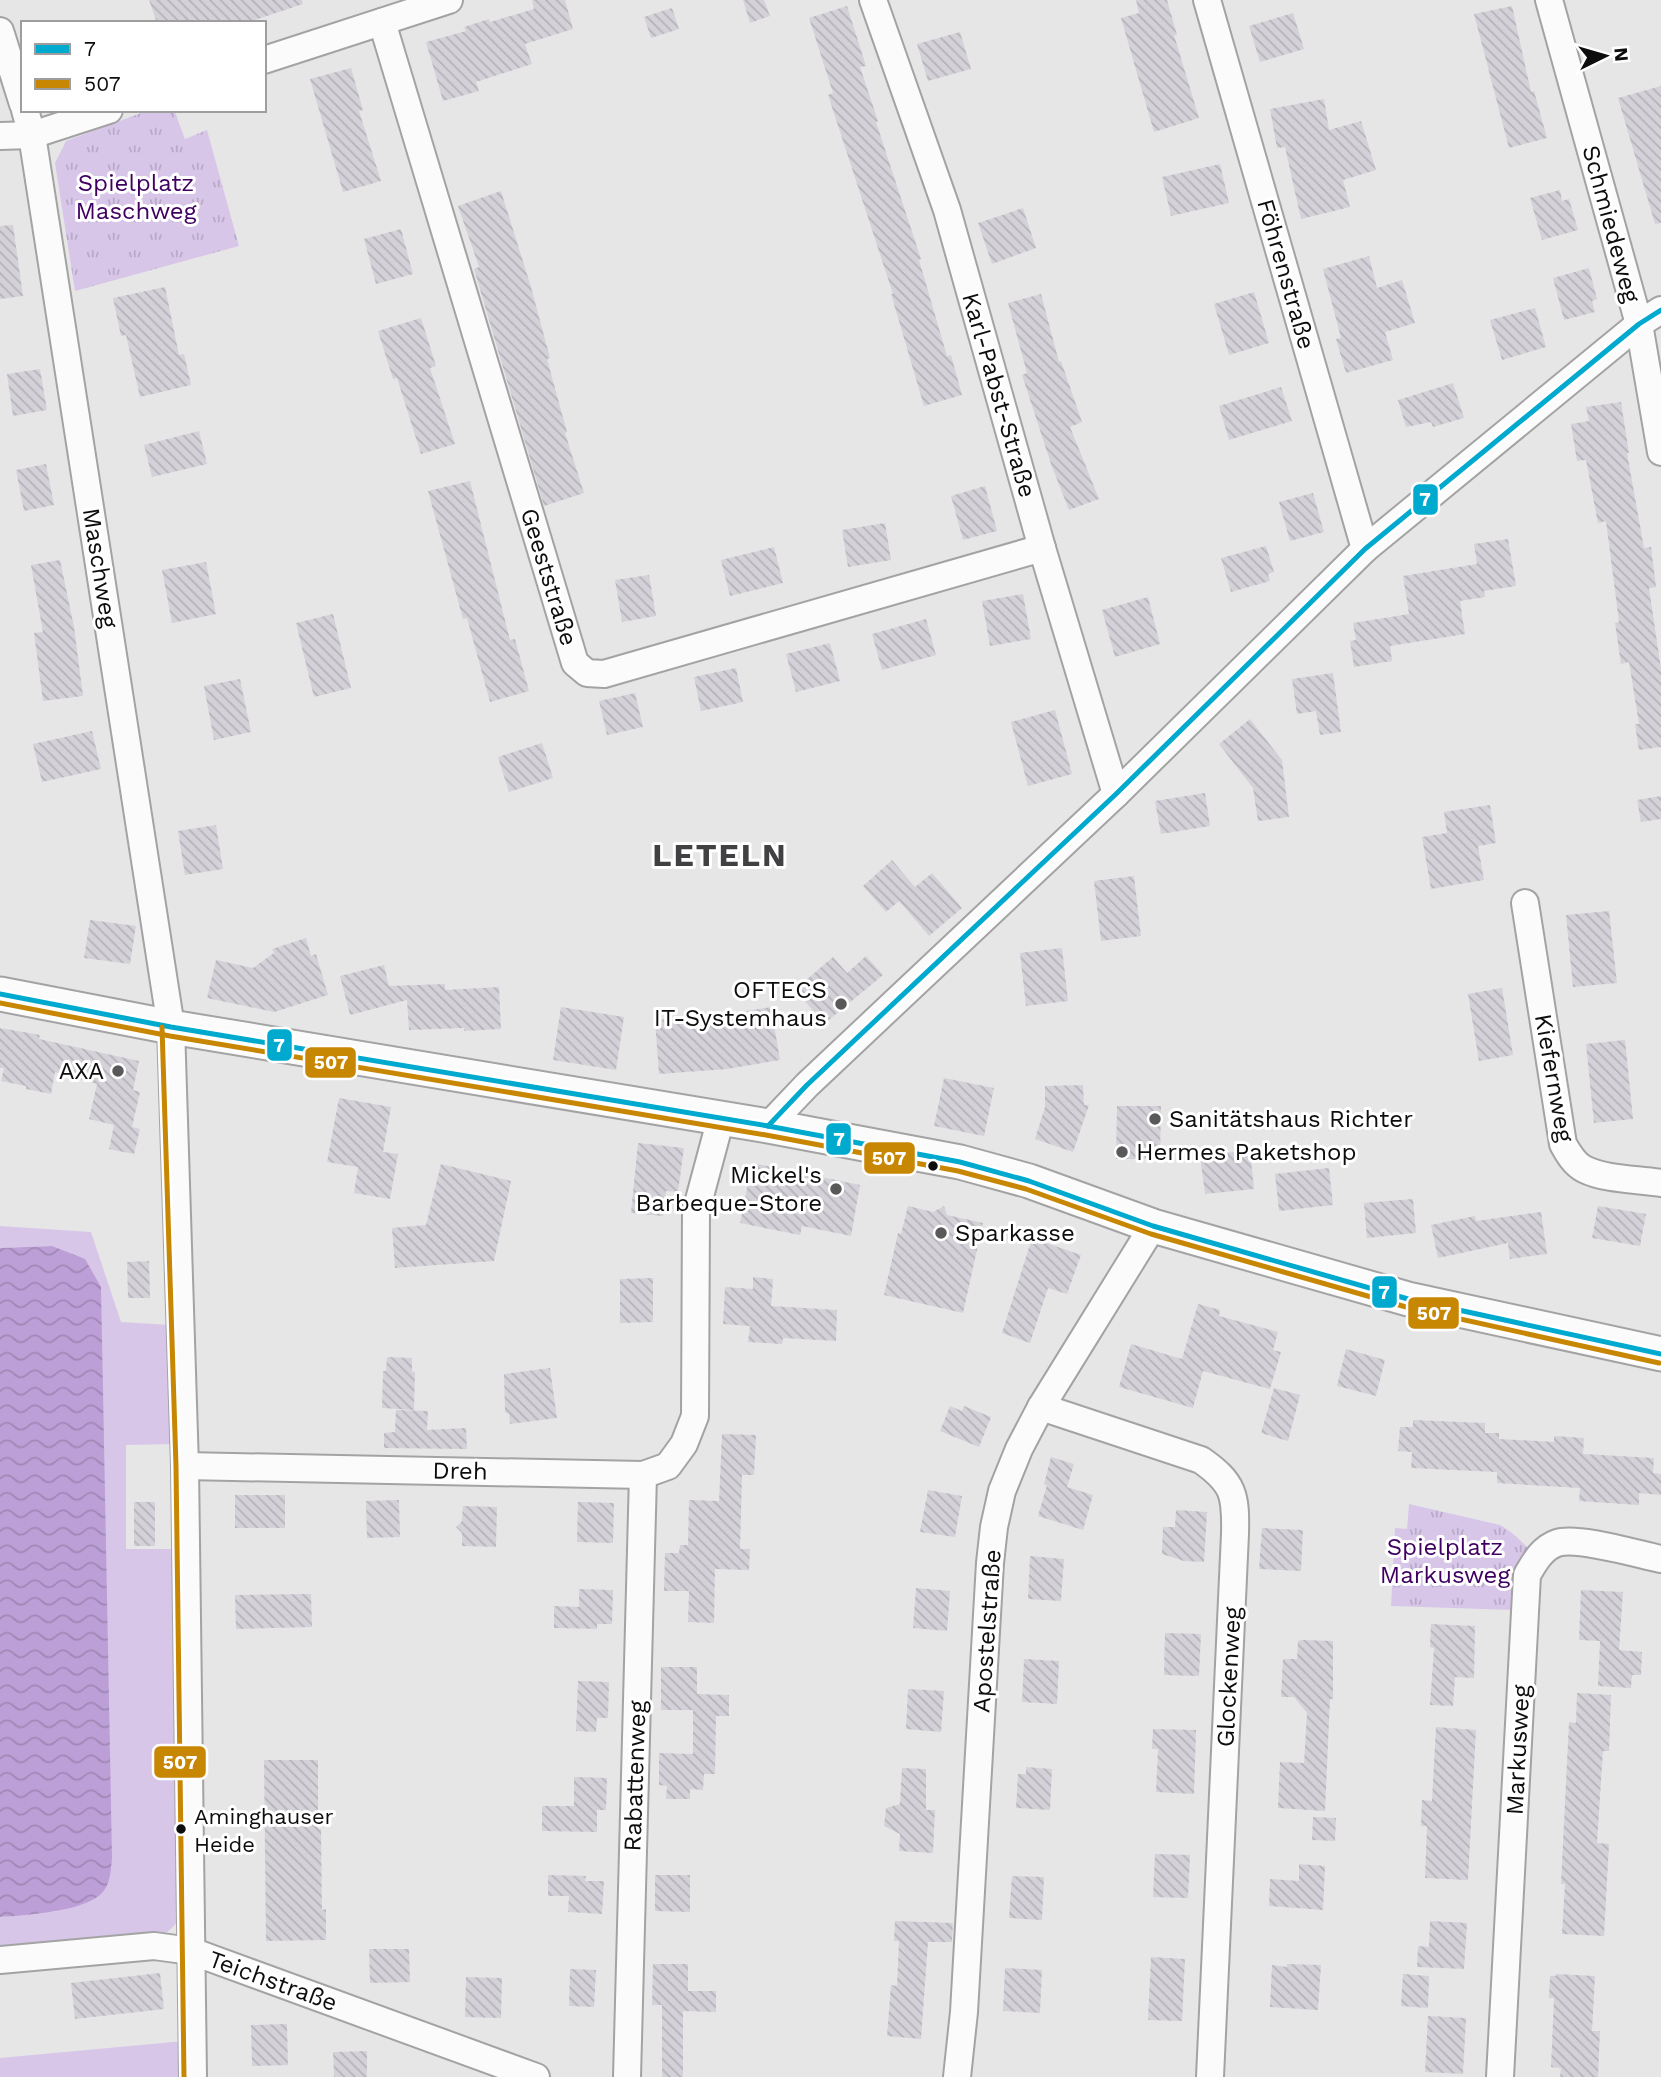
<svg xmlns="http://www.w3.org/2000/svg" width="1661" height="2077" font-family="'Work Sans',sans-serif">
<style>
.grass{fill:#d8c6e9}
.park{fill:url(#park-tufts)}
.water{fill:url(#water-waves)}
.building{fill:url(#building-back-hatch)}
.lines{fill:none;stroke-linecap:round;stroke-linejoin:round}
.minor-casing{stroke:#a3a3a4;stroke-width:30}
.tertiary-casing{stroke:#a3a3a4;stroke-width:37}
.minor{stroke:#fbfbfb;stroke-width:26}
.tertiary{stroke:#fbfbfb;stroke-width:33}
.bus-1-casing{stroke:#fff;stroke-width:10}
.bus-2-casing{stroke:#fff;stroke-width:10}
.bus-1{stroke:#00a9ce;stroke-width:5}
.bus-2{stroke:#c88703;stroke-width:5}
.poi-dot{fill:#59595a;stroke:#fff;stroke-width:2.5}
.bus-dot{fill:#0d0d0e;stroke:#fff;stroke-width:2.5}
.labels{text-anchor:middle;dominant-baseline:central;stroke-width:6;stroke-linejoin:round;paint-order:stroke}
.bus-label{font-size:22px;fill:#0d0d0e;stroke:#fff;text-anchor:start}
.park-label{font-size:24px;fill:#3f0061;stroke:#fff}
.street-label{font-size:24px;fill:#0d0d0e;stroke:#fff}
.poi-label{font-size:24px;fill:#0d0d0e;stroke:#fff;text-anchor:end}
.district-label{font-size:32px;font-weight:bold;letter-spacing:2px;fill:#414042;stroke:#fff}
.line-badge{stroke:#fff;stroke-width:2.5}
.badge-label{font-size:19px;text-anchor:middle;font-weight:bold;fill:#fff}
</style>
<defs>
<pattern id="park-tufts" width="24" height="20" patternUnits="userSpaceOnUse" patternTransform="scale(1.75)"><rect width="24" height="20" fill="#d8c6e9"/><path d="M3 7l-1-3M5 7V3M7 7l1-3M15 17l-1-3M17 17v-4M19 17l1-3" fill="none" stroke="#b8a9c7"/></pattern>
<pattern id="water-waves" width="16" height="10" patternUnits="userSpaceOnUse" patternTransform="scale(1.75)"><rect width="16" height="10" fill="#bc9fd6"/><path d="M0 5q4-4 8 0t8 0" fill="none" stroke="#a088b6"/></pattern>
<pattern id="building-back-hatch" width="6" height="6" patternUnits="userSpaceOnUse" patternTransform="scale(1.75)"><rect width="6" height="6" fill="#d5d1d9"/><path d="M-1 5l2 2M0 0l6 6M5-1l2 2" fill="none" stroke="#b6b2b9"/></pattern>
</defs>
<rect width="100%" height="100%" fill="#e7e6e7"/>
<g class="grass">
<polygon points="0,1226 91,1232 121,1322 171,1325 175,1444 126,1445 126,1549 173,1549 180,1920 161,1938 0,1949 0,1917 59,1911 52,1246 0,1248"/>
<polygon points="173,2042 185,2042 184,2077 0,2077 0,2058"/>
</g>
<g class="park">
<polygon points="149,110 174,110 185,139 207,130 239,246 75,291 55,163 66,141"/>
<path d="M1409,1504L1500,1525C1512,1532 1521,1540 1530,1551L1513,1610L1391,1606L1395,1528L1407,1529Z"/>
</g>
<path class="water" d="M52,1246L85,1259L101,1287L112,1857C111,1867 111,1880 105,1889C91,1912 25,1915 0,1917V1248Z"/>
<g class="building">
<polygon points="149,0 302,0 303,4 246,23 157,23"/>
<polygon points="532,0 565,0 573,29 525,44 532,64 476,82 479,91 443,101 426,42 466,31 464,27 489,19 490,22 534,9"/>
<polygon points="743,0 764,0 770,16 750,23"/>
<polygon points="1136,0 1167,0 1177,35 1174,35 1199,118 1154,132 1121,18 1139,13"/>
<polygon points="847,6 866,66 860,67 878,121 876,122 921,259 919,260 947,356 951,355 962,395 924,406 891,294 893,294 828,95 833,93 809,18"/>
<polygon points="1512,6 1531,92 1534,91 1547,138 1509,148 1474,14"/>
<polygon points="672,8 679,29 651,38 644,17"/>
<polygon points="1293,13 1304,49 1260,62 1249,26"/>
<polygon points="960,32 971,69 928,81 917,44"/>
<polygon points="351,68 363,110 359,111 381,181 343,192 310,79"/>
<polygon points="1661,86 1661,223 1655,224 1618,98"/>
<polygon points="1324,99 1329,130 1361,121 1376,170 1343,180 1350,207 1301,219 1285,147 1277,148 1270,109"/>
<polygon points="1220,164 1229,203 1171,216 1162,177"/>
<polygon points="1560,190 1562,201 1569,199 1578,230 1542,240 1530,198"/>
<polygon points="501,191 531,287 550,358 547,359 567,432 565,433 584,493 544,506 474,269 479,267 458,206"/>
<polygon points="1023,208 1036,248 992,264 978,223"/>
<polygon points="13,225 23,296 0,299 0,226"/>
<polygon points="401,229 413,274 376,284 364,239"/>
<polygon points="1369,256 1377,288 1402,280 1415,323 1385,332 1393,360 1346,373 1336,339 1341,338 1323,269"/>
<polygon points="1589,268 1597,299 1592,301 1595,312 1564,320 1553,278"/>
<polygon points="165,287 179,355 184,354 191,385 140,397 126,335 121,336 113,298"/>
<polygon points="1254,292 1269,343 1229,355 1214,304"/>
<polygon points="1041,294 1059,362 1061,361 1082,422 1070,427 1099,499 1069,510 1051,464 1022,375 1027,373 1008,303"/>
<polygon points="1535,308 1546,347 1502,360 1490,320"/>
<polygon points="421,318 436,366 430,368 455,444 421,454 397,378 393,379 378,331"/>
<polygon points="40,369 47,410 13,416 7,374"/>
<polygon points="1453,383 1464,418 1433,427 1431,422 1406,427 1398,400"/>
<polygon points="1281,387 1292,421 1229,440 1219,406"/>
<polygon points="1621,402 1629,453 1627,453 1644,548 1651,547 1656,587 1649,588 1661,669 1661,747 1639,750 1635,724 1639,724 1629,662 1621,664 1615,623 1619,622 1606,521 1598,523 1586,460 1577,461 1571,424 1589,421 1586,407"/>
<polygon points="199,431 207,464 152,477 144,445"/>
<polygon points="46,464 54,505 24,511 16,470"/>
<polygon points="470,481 510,640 515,639 529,691 490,702 467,618 463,619 428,491"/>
<polygon points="985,486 997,531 963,540 951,496"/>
<polygon points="1313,493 1324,532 1290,541 1279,502"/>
<polygon points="885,523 891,560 848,567 842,530"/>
<polygon points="1508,539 1516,586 1484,591 1485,597 1460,601 1465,634 1390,646 1392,661 1354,667 1350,641 1356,640 1353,623 1409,614 1403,576 1477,564 1474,544"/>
<polygon points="1266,546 1274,572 1268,574 1270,581 1231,592 1221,558"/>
<polygon points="774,547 783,583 730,596 721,560"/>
<polygon points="60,560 74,627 83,696 43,701 34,633 43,632 31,565"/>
<polygon points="206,562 216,614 172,623 162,570"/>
<polygon points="649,575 656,616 622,622 615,580"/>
<polygon points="1023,594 1031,639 990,646 982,601"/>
<polygon points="1148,597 1160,644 1115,657 1102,610"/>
<polygon points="333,614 351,688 314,697 296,623"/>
<polygon points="926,619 936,655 882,670 872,634"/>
<polygon points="830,643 840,681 796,692 786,654"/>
<polygon points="736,668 743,702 701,711 694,677"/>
<polygon points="1333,673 1341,732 1320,735 1316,711 1297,714 1292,679"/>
<polygon points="240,679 251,732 214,740 204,686"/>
<polygon points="635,693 643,727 607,735 599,701"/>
<polygon points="1055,710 1072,774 1028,786 1011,722"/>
<polygon points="1250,719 1282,760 1289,817 1258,821 1253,788 1219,744"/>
<polygon points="92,731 101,769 42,782 33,744"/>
<polygon points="542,743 553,778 509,792 498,757"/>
<polygon points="1205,793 1210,826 1161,834 1155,801"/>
<polygon points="1661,796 1661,819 1641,822 1637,800"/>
<polygon points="1490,805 1496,843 1478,846 1484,880 1431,889 1422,837 1447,833 1444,812"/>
<polygon points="216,825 223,869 185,875 178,831"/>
<polygon points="892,860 915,887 932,873 962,908 929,936 899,901 886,912 863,886"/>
<polygon points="1134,876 1141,936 1101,941 1094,881"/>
<polygon points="1609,911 1617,983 1573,987 1566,915"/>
<polygon points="90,920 136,926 130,964 84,958"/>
<polygon points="306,938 311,956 316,954 328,995 274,1012 207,998 216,960 253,968 274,953 272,949"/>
<polygon points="1062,948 1068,1001 1026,1006 1020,953"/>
<polygon points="866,956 883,975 824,1024 799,994 799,986 833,957 847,973"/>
<polygon points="384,965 389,986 445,984 445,990 499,987 501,1029 464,1031 464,1028 409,1030 407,1000 350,1015 340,976"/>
<polygon points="1502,988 1513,1055 1479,1061 1468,994"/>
<polygon points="561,1007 624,1017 616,1070 553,1060"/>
<polygon points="771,1007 780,1060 727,1069 659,1074 655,1020 716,1016"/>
<polygon points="0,1028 40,1035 39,1039 139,1061 133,1090 140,1092 132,1127 140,1129 134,1154 109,1149 114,1125 89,1119 97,1084 55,1072 51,1094 26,1089 26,1086 1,1081 4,1068 0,1068"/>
<polygon points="1625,1040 1633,1119 1594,1123 1586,1044"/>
<polygon points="944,1078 994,1088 984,1136 934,1126"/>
<polygon points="1083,1085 1084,1105 1089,1105 1073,1152 1035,1139 1045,1107 1045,1086"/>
<polygon points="339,1098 391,1107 383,1152 398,1154 390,1199 354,1193 358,1167 327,1162"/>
<polygon points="1117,1106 1161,1106 1160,1159 1116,1159"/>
<polygon points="638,1143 684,1148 678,1192 666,1191 663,1216 631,1213"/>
<polygon points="1250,1150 1254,1189 1205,1194 1200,1156"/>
<polygon points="752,1163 860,1185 851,1236 802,1226 800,1235 740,1223"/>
<polygon points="441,1164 511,1181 494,1261 395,1268 392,1228 426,1225"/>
<polygon points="1329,1168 1333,1205 1279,1211 1275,1174"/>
<polygon points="1413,1199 1416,1233 1367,1238 1364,1203"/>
<polygon points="908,1206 933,1212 944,1206 947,1215 983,1223 963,1313 884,1295 898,1233 901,1234"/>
<polygon points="1598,1206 1646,1214 1640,1246 1592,1238"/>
<polygon points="1541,1212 1547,1254 1510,1259 1508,1243 1438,1258 1431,1225 1475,1216 1476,1221"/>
<polygon points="1032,1238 1081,1255 1067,1294 1048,1288 1030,1343 1002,1333"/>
<polygon points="149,1261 150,1298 128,1298 127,1262"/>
<polygon points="753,1277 773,1279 771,1306 837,1310 836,1341 783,1338 782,1344 748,1342 750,1326 723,1324 725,1287 753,1289"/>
<polygon points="653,1278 653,1322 620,1323 620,1279"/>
<polygon points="1198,1304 1220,1310 1219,1316 1278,1332 1273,1350 1281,1352 1270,1389 1203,1371 1193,1408 1119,1387 1131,1344 1182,1359"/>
<polygon points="1346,1349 1385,1360 1376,1396 1337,1386"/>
<polygon points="387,1357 412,1358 412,1372 415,1372 414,1410 382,1408 383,1371 386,1371"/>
<polygon points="550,1368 557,1418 510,1424 509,1414 505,1412 504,1374"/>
<polygon points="1274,1388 1300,1395 1288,1441 1261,1433"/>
<polygon points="950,1406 962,1411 964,1406 991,1417 979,1447 940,1431"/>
<polygon points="396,1410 428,1411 427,1430 466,1428 467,1449 384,1448 384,1433 395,1432"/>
<polygon points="1413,1420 1485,1423 1485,1433 1499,1433 1499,1439 1554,1442 1554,1436 1584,1438 1583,1454 1654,1458 1653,1473 1661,1474 1661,1495 1639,1493 1639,1505 1579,1501 1580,1488 1497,1483 1497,1472 1411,1468 1412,1452 1398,1451 1400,1427 1413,1427"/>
<polygon points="722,1434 756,1435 754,1475 742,1475 740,1549 750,1549 749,1570 715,1569 714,1623 688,1622 689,1591 664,1591 665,1553 679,1553 680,1545 688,1545 689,1500 719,1501"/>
<polygon points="1051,1457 1074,1464 1067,1487 1093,1495 1083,1530 1038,1516 1047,1485 1044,1484"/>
<polygon points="928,1490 962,1496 955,1537 920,1532"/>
<rect x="235" y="1495" width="50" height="33"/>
<polygon points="399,1500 400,1537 367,1538 366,1501"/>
<rect x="134" y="1502" width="21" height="44"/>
<polygon points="578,1502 614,1503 613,1543 577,1542"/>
<polygon points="463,1506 497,1507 496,1547 462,1546 462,1533 456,1527 462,1521"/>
<polygon points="1176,1510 1207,1512 1204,1562 1184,1561 1162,1554 1163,1527 1175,1527"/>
<polygon points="1262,1528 1303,1530 1301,1571 1259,1569"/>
<polygon points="1030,1556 1064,1559 1061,1601 1028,1599"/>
<polygon points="916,1588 950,1591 947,1631 913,1628"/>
<polygon points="579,1589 613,1590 612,1624 597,1624 597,1629 554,1628 554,1606 579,1607"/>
<polygon points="1581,1590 1623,1592 1619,1650 1642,1652 1641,1675 1632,1675 1631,1688 1598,1686 1600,1641 1579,1640"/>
<polygon points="311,1594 312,1627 236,1629 235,1595"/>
<polygon points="1431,1624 1475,1626 1474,1678 1455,1677 1453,1706 1430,1705 1434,1648 1430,1647"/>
<polygon points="1165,1633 1201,1634 1199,1676 1164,1675"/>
<polygon points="1302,1640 1333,1641 1333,1699 1330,1699 1325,1811 1278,1808 1280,1762 1304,1763 1307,1713 1294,1697 1281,1697 1283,1659 1297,1659 1298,1641"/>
<polygon points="1024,1659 1059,1661 1057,1704 1022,1702"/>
<polygon points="661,1667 697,1667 697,1694 729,1695 729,1716 716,1716 715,1774 704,1774 703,1790 690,1789 690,1799 666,1799 667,1786 659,1785 659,1753 693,1754 693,1710 661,1710"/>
<polygon points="578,1681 609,1682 608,1718 597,1718 596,1732 576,1731"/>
<polygon points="908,1689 944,1691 941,1732 906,1729"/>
<polygon points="1577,1693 1611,1695 1609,1751 1603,1751 1597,1843 1609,1844 1604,1936 1562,1934 1565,1884 1561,1884 1563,1843 1569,1722 1576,1723"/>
<polygon points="1436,1727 1476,1730 1468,1880 1425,1878 1427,1826 1421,1826 1422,1800 1432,1801"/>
<polygon points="1153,1729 1196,1730 1194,1794 1156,1792 1158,1749 1152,1749"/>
<polygon points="264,1760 318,1760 318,1829 321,1829 322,1910 326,1909 326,1940 266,1941"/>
<polygon points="1026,1767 1052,1769 1050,1810 1016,1808 1018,1774 1026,1774"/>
<polygon points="902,1768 926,1769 926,1810 935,1810 933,1853 899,1851 900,1834 884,1826 886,1808 900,1804"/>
<polygon points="574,1777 607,1778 606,1810 597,1810 597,1832 542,1831 542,1806 574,1806"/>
<polygon points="1313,1817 1336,1818 1335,1841 1312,1840"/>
<polygon points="1155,1854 1190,1855 1188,1898 1153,1897"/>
<polygon points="1299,1864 1325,1866 1323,1910 1269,1906 1270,1879 1299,1881"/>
<polygon points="548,1875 586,1876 585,1881 604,1881 602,1914 568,1912 569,1896 548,1896"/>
<polygon points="655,1875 690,1875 690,1912 655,1911"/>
<polygon points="1012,1876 1044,1877 1042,1920 1009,1918"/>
<polygon points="895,1921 953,1923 952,1942 928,1942 921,2039 887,2036 891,1985 897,1986 899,1941 894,1941"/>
<polygon points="1430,1921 1467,1923 1464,1969 1417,1967 1418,1946 1429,1947"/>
<polygon points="369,1949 409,1949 410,1982 370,1983"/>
<polygon points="1151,1957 1185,1959 1182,2021 1148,2020"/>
<polygon points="653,1964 688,1964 688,1991 716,1991 716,2012 683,2011 683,2077 662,2077 662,2005 652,2005"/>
<polygon points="1287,1964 1321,1965 1318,2010 1270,2007 1272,1965 1287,1967"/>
<polygon points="1005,1968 1042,1970 1040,2013 1003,2011"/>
<polygon points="570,1969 596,1970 594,2007 569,2006"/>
<polygon points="160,1973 164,2009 75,2019 71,1983"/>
<polygon points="1403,1974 1429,1976 1428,2008 1401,2006"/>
<polygon points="1556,1974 1595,1976 1592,2031 1600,2031 1598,2077 1560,2077 1561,2068 1551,2067 1554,1998 1549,1998 1550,1976 1556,1976"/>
<polygon points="466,1977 502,1978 501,2018 465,2017"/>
<polygon points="1428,2016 1466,2018 1463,2074 1425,2072"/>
<polygon points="287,2024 288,2065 252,2066 251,2025"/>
<polygon points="367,2051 367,2077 334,2077 333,2052"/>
</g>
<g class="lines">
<g class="minor-casing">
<g id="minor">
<polyline points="873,0 947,210 1042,548 1116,794"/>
<polyline points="1207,0 1365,549"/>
<polyline points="1549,0 1639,324 1661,452"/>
<polyline points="382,22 575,663 587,673 604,674 1042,548"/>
<polyline points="0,31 23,104"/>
<polyline points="264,60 449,0"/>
<polyline points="25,110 32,135 171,1027 185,1466 193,2077"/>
<polyline points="0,136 32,135 109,110"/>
<path d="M1525,903L1563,1144C1568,1153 1574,1164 1584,1169C1606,1180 1637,1179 1661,1183"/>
<polyline points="768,1126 807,1085 1116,794 1365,549 1639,324 1661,310"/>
<path d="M1041,1407L1201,1460C1234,1483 1236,1495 1235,1534L1210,2077"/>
<polyline points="185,1466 643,1475 668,1466 684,1444 695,1416 696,1211 721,1118"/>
<polyline points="0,1960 154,1946 191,1951 536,2077"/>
<polyline points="627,2077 643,1475"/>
<polyline points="957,2077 964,2012 990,1563 994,1527 1002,1491 1019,1449 1041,1407 1153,1226"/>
<path d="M1500,2077L1527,1575C1534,1563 1542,1548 1557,1543C1577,1536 1637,1554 1661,1559"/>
</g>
</g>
<g class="tertiary-casing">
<polyline id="tertiary" points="0,994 171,1027 768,1126 960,1162 1029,1181 1153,1226 1408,1299 1661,1354"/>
</g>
<use href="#minor" class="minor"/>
<use href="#tertiary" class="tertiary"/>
<g class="bus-1-casing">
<g id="bus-1">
<polyline points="0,994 171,1027 768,1126 960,1162 1029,1181 1153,1226 1408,1299 1661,1354"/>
<polyline points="768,1126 807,1085 1116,794 1365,549 1639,324 1661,310"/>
</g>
</g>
<g class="bus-2-casing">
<g id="bus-2">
<polyline points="0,1003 170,1036 766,1135 958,1171 1026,1189 1151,1234 1406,1307 1659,1363"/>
<polyline points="162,1027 176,1466 184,2077"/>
</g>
</g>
<use href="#bus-1" class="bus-1"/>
<use href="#bus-2" class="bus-2"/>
</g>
<g class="poi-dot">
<circle cx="841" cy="1004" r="7"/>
<circle cx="118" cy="1071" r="7"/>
<circle cx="1155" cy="1119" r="7"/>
<circle cx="1122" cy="1152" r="7"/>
<circle cx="836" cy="1189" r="7"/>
<circle cx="941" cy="1233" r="7"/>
</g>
<g class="bus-dot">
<circle cx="933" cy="1166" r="6"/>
<circle cx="181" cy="1829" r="6"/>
</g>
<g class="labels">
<g class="bus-label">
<text x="194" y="1816">Aminghauser<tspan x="194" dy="28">Heide</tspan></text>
</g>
<g class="park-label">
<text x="136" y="183">Spielplatz<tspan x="136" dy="28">Maschweg</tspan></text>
<text x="1445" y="1547">Spielplatz<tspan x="1445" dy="28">Markusweg</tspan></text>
</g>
<g class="street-label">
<text transform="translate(1611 224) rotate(75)">Schmiedeweg</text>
<text transform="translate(1286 274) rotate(74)">Föhrenstraße</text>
<text transform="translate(999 395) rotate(74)">Karl-Pabst-Straße</text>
<text transform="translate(100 568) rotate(81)">Maschweg</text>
<text transform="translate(549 577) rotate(73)">Geeststraße</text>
<text transform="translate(1554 1078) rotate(80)">Kiefernweg</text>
<text transform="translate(460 1471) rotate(1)">Dreh</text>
<text transform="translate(987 1631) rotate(-86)">Apostelstraße</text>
<text transform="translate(1229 1677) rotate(-87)">Glockenweg</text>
<text transform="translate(1518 1750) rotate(-87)">Markusweg</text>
<text transform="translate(635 1776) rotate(-88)">Rabattenweg</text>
<text transform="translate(273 1981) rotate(20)">Teichstraße</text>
</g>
<g class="poi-label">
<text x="827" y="990">OFTECS<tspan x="827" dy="28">IT-Systemhaus</tspan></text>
<text x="104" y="1071">AXA</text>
<text x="1169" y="1119" text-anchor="start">Sanitätshaus Richter</text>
<text x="1136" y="1152" text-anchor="start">Hermes Paketshop</text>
<text x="822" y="1175">Mickel's<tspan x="822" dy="28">Barbeque-Store</tspan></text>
<text x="955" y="1233" text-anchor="start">Sparkasse</text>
</g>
<g class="district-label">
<text x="720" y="855">LETELN</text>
</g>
</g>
<g class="line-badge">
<rect x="1412" y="483" width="27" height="33" rx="7" fill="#00a9ce"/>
<rect x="266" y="1028" width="27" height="34" rx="7" fill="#00a9ce"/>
<rect x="304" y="1046" width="53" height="33" rx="7" fill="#c88703"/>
<rect x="825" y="1122" width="27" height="34" rx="7" fill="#00a9ce"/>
<rect x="863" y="1141" width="53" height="34" rx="7" fill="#c88703"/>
<rect x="1371" y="1275" width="27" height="34" rx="7" fill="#00a9ce"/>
<rect x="1407" y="1296" width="53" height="34" rx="7" fill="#c88703"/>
<rect x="153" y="1745" width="54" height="34" rx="7" fill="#c88703"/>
</g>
<g class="badge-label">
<text x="1425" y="506">7</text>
<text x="279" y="1052">7</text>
<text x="331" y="1069">507</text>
<text x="839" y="1146">7</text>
<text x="889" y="1165">507</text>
<text x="1384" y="1299">7</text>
<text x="1434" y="1320">507</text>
<text x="180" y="1769">507</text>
</g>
<rect x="21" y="21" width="245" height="91" fill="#ffffff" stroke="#9e9e9f" stroke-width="2"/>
<rect x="35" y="44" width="35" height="10" fill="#00a9ce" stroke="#9e9e9f" stroke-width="2"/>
<text x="84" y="56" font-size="21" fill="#0d0d0e">7</text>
<rect x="35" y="79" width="35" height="10" fill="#c88703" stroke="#9e9e9f" stroke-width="2"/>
<text x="84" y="91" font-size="21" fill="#0d0d0e">507</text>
<g transform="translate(1605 56) rotate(85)" stroke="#ffffff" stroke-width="5" paint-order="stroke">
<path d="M0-5L12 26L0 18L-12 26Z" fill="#0d0d0e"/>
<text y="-10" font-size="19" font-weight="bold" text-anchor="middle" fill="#0d0d0e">N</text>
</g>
</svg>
